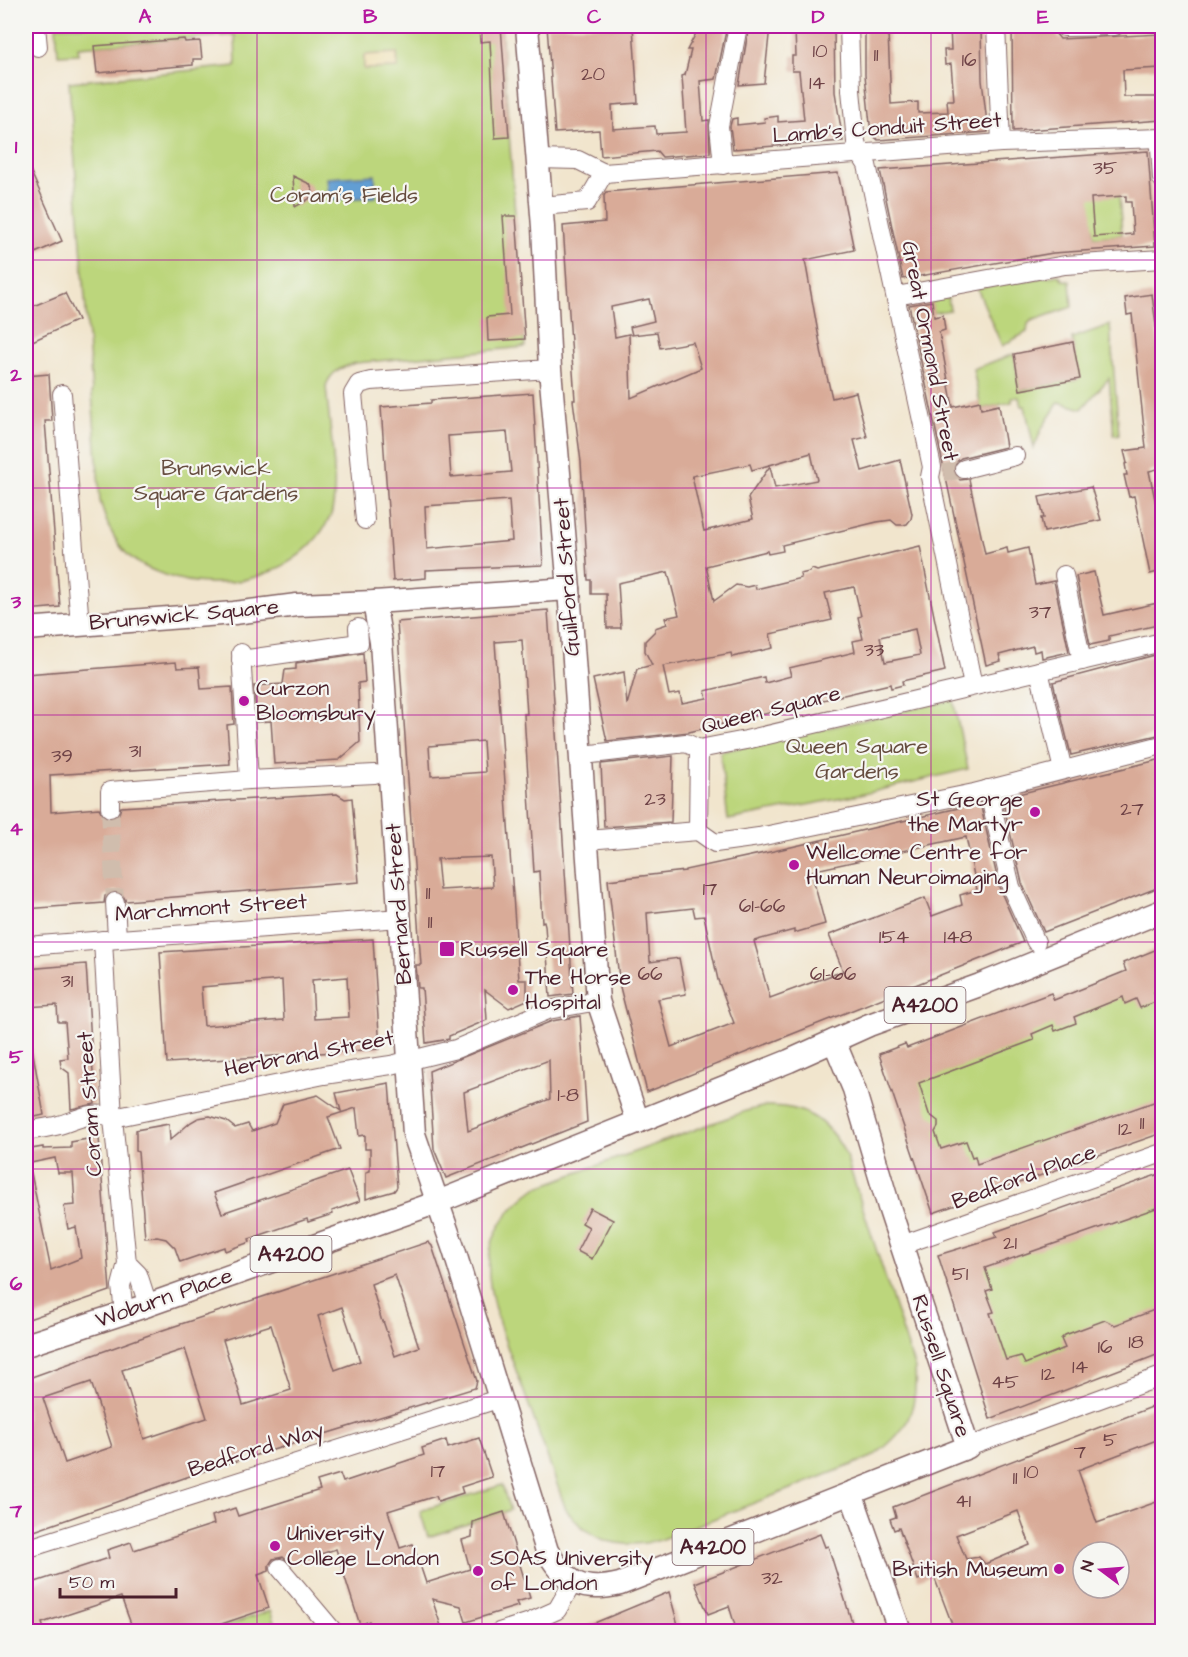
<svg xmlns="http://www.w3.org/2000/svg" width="1188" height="1657" font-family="'Architects Daughter',sans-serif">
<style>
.green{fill:#bcd67b;stroke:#837a53;stroke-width:1.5}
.sand{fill:#eeda9e;stroke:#9c7c64;stroke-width:1.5}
.water{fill:#629ed3;stroke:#565e7f;stroke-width:1.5}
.building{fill:#d9ab98;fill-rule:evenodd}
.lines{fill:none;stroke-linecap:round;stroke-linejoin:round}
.minor-tunnel{stroke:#d0bdad;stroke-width:18;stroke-dasharray:18 9;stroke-linecap:butt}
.minor-casing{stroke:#846464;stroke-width:20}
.major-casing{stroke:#846464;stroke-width:25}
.minor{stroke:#fff;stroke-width:18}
.major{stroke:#fff;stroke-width:22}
.grid{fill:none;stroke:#b5179e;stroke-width:1.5;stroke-opacity:0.55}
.poi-dot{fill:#b5179e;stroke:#f6f6f2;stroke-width:2}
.labels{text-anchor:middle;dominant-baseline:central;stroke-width:4.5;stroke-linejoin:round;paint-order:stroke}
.number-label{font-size:20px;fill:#6e4246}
.shield{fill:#f6f6f2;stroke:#7e6067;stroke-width:1.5}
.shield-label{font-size:21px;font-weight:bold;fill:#4a1f2b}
.street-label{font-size:22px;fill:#4a1f2b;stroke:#f6f6f2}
.park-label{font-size:22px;fill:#664d3f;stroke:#f6f6f2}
.poi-label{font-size:22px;fill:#4a1f2b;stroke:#f6f6f2;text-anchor:start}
.neatline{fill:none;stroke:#b5179e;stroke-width:2}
.grid-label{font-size:20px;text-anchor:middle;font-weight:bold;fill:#b5179e}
</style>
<rect width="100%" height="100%" fill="#f6f6f2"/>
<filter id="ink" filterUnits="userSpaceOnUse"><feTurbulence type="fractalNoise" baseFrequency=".0167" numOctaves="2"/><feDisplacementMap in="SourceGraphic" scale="12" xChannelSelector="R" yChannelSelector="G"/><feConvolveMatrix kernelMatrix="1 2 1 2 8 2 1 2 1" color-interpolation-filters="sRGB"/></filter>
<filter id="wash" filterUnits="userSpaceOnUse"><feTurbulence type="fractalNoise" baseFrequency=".008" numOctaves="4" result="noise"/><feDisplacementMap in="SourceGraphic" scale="24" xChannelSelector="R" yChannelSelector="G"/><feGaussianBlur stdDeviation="1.35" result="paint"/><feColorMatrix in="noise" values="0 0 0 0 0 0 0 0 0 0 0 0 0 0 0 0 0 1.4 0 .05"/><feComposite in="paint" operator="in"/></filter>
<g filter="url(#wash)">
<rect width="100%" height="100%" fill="#f1e5cd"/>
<g class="green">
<path d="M56,26H501L525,347L356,363C342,367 331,371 326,386C328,415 341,493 330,517C302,576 223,596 165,575C151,570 136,564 126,553C112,538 105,520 100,501L69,82L236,66L235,35L78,47L79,54L58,55Z"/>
<polygon points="1085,178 1119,196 1122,235 1094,237"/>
<polygon points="1059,275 1063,280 1070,281 1072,307 1031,321 1028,324 1027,332 1002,346 977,288"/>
<polygon points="948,297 950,310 933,313 931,300"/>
<polygon points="1110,325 1119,435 1114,435 1109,378 1082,409 1059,402 1042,428 1034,448 1025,406 1021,406 1019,397 1012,398 1012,402 981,409 973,369 1014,354 1020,390 1079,379 1072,338"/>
<polygon points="953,700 968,769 859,795 728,820 720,752"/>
<polygon points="1162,975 1162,1111 957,1183 939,1178 911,1078"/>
<path d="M766,1106C805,1105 827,1120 845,1153L915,1369C918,1412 907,1432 872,1457L657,1541C616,1549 592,1542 566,1510C551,1467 536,1424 520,1381C507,1345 485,1296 489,1257C493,1227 512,1205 536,1188L746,1111Z"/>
<polygon points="1162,1193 1162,1309 1000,1379 961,1263"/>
<polygon points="502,1485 510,1510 428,1537 420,1511"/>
<polygon points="270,1611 277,1631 209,1631"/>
</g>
<polygon class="sand" points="397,53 398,68 364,69 364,55"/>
<polygon class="water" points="375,175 376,197 329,200 327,178"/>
<g id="blocks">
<g class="building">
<polygon points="479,26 501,26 509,137 495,138 490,41 480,42"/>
<polygon points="547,26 633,26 638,103 612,105 613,129 655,126 656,134 686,132 682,76 685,75 691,50 687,50 700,26 727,26 716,79 700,81 703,121 709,120 710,153 662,157 657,151 601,156 599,130 555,133"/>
<polygon points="749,26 770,26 764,83 739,85"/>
<polygon points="805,26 834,26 835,92 843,141 733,149 730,126 732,119 737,118 737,125 765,122 764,118 778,116 778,122 804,120 799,71 792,71 792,56 796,56 795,30 805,30"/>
<polygon points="865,26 885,26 885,33 888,33 891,104 918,102 918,113 948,112 947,100 954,100 951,64 945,65 944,50 951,50 950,26 981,26 982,80 988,132 878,140 871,134 865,75"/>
<polygon points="1012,26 1053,26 1054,32 1060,39 1162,34 1162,68 1123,70 1124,97 1162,97 1162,120 1013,131"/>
<polygon points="184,39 185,42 200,41 202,59 193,59 193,65 97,73 94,46"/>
<path d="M1148,151L1155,246L1053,253L903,279L880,170ZM1126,196V202H1131L1133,234L1094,237L1091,198Z"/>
<polygon points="26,161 62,241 26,257"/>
<path d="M838,173L854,250L805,260L822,355L832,398L856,392L867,437L854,440L862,471L900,460L912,514L911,519L907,524L903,525H897L891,520L877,522L782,545L783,551L768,554L767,551L706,566L714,601L736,585L747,587L755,585L756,589L801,578L800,574L809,572L812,569L817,571L920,546L945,671L902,681L903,685L891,688L890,684L873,688L689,732L607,741L593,679L624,672L627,705L637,669L652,665L645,651V641L655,631V628L667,624L665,618L679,615L668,572L618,583L621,628H607L606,594H591V580H588L581,462L573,400H575L563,226L605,222L604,196L606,192ZM649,299L654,321L630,327L632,335L657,332L660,348L693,342L701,368L631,398L629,334L615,337L611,307ZM811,453L817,480L775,488L770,466L748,498L753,519L704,531L692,476L750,464L752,470ZM854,587L861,616L858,617L863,639L853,641L855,652L789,668L791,676L765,683L764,677L705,691L707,698L682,703L680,693L669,695L663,666L731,653L732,657L773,648L770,634L832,620L825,593ZM915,629L920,655L885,662L880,637Z"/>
<polygon points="293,176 310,184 313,192 309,199 295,207"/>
<polygon points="503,216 516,216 525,339 488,341 487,317 510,315"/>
<polygon points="65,293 78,320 26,344 26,309"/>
<polygon points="1152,294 1162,374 1162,468 1149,471 1162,533 1162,571 1150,574 1134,496 1129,497 1124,475 1127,475 1125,464 1127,463 1124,451 1146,448 1132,314 1127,315 1125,298"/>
<polygon points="932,301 934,317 943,315 945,330 939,332 953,407 980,401 981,409 999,405 1006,447 961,458 953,465 953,472 960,480 969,479 985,554 1007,548 1008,553 1028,548 1035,585 1054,581 1069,652 1042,658 1041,650 1034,652 1033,646 999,655 1001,661 986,665 909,305"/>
<polygon points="1073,342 1080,379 1020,390 1014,354"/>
<polygon points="49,374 52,421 45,421 60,607 26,610 26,376"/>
<path d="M533,393L543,565L426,570V578L393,581L381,407L431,403V400ZM507,432L511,472L451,477L448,436ZM509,500L512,541L427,549L425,506Z"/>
<polygon points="1091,487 1101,520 1044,532 1041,518 1044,518 1039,497"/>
<polygon points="1094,572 1104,615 1162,602 1162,624 1109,636 1109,641 1090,645 1076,576"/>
<path d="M548,610L573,994L550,997L545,925L544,921L542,922L539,871L534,872L524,714H527L522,640L495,642L519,980H527V1000L509,1008L485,990L487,1020L449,1036V1039L426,1043L422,988H418L416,965H421L397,622ZM483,741L485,772L431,776L429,746ZM491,857L493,887L440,890L437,859Z"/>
<polygon points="363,653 365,682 358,683 360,742 339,760 274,764 271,721 257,722 254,686 283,684 285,670 296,669 296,663"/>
<polygon points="1159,654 1162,667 1162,734 1071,755 1053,682"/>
<polygon points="176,662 177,668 199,667 201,689 232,687 234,724 227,725 230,764 50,775 51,812 99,808 104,817 111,819 119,814 121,807 337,794 345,799 352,798 359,882 126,901 121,892 114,891 105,896 104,903 26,909 26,674"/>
<polygon points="673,756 671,822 604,827 601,764"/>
<polygon points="1162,759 1162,886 1044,932 1022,883 1002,798"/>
<path d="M980,803L1000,890L1023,942L647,1092L620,987L608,880L685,871V870L774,851ZM966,837L977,890L960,895L962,905L932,916L925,898L829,935L843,971L770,998L754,941L794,930V933L825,924L811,871ZM693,908L695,917L704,916L718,980L734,1023L671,1047L658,999L686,994L679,958L650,962L647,913Z"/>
<path d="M373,939L380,1049L167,1063L160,952ZM347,977L349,1017L314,1019L312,980ZM282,980L284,1020L204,1026L201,987Z"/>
<polygon points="1162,947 1162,988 1154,992 1158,1001 1140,1008 1136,999 1125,1004 1123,997 1074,1017 1076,1023 1055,1031 1053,1025 1032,1034 1034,1040 919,1083 929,1114 938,1121 938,1127 935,1132 941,1149 966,1141 972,1157 975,1156 977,1164 1162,1099 1162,1133 933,1213 879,1054 905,1044 907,1048 1051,993 1054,1000 1126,971 1123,963"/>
<polygon points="86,964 95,1104 71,1109 69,1073 61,1067 60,1059 68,1058 65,1022 58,1022 57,1005 26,1007 26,969"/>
<path d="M580,1016L587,1122L446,1178L434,1149L429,1071L552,1021ZM549,1060L550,1099L468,1131L464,1092Z"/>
<polygon points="32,1048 44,1115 26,1119 26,1049"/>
<polygon points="389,1083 397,1187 394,1191 366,1199 366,1172 370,1171 370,1149 365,1149 365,1135 359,1136 356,1108 328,1117 340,1149 214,1193 222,1213 348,1170 360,1201 332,1211 333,1214 308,1222 307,1219 249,1239 250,1242 225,1251 224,1247 180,1262 175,1248 166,1239 157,1237 145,1238 138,1152 136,1151 136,1130 169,1124 170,1140 191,1122 198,1118 210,1116 226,1121 235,1128 248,1124 252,1131 275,1123 283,1104 318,1095 341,1111 336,1093"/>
<polygon points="99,1137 110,1291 26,1320 26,1284 32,1282 26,1250 26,1174 31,1173 51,1270 81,1258 76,1227 68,1229 64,1206 75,1205 73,1173 58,1173 55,1158 26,1164 26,1150 43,1147 43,1149 71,1148 71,1142"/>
<polygon points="1162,1173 1162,1206 985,1268 992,1289 986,1291 994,1312 990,1313 1006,1360 1021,1356 1025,1364 1065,1348 1061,1339 1065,1335 1105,1320 1115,1325 1162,1307 1162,1353 990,1419 938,1255 997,1237 995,1232"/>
<polygon points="590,1208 613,1220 592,1259 577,1251 589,1227 582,1223"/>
<path d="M428,1242L432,1246L477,1381L475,1388L201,1472L26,1534V1379L163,1330ZM395,1275L419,1347L395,1356L383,1321L382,1322L371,1284ZM342,1307L360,1361L335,1370L318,1316ZM271,1325L291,1390L243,1405L223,1340ZM185,1349L207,1418L144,1439L122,1370ZM91,1382L112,1447L65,1463L43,1398Z"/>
<path d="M1162,1403V1438L1078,1470L1097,1523L1162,1500V1632H955L933,1574L918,1580L899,1528L894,1530L890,1519L896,1517L893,1507ZM1018,1511L1030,1545L985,1564L979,1557L966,1559L956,1535ZM1083,1552H1119V1588H1083Z"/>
<polygon points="479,1438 492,1477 461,1487 463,1493 438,1501 436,1496 388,1511 400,1548 413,1544 426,1583 470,1569 462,1540 472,1537 473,1522 504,1512 530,1598 516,1602 518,1606 466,1622 461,1606 432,1599 443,1632 373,1632 369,1621 360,1625 336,1549 291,1564 283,1557 273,1559 269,1565 269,1571 258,1575 269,1608 198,1632 134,1632 121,1597 42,1623 45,1632 26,1632 26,1585 109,1558 107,1550 131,1542 134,1550 214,1524 212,1516 235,1508 238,1516 320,1490 317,1481 340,1474 343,1482 424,1455 422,1448 446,1440 448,1448"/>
<polygon points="820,1534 825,1547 828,1546 855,1632 737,1632 729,1606 708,1614 695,1583"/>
<polygon points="669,1592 680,1632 575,1632 575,1631"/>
</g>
</g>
</g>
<g filter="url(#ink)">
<use href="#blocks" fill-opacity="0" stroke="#846464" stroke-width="1.5"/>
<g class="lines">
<g class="minor-tunnel">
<polyline points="944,473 964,469"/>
<polyline points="110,808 115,902"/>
</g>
<g class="minor-casing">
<g id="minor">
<polyline points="36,26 38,47"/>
<polyline points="849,26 851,90 856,142 860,154 867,165 932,467 930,477 973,686"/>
<polyline points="996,26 1001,143"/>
<polyline points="1064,27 1115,26"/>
<polyline points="1162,138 1160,147 1162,179"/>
<polyline points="538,159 578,160 604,173 1001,143 1162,138"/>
<polyline points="723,165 719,126 738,26"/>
<polyline points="541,206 587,202 604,173"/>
<polyline points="896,296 1065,265 1162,259"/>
<polyline points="62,394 80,626"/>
<polyline points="964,469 1015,456"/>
<polyline points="365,520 353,394 359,384 371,381 550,369"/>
<polyline points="1064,575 1082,661"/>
<polyline points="1162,642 746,740 699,749 698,831 715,843 759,837 974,793 1162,745"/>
<polyline points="241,660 359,643 358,628"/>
<polyline points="1039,671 1063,770"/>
<polyline points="592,754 686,743 699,749"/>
<polyline points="249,780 375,774"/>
<polyline points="988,789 1011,887 1036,942"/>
<polyline points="110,808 110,791 249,780 241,653"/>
<polyline points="587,840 698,831"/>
<polyline points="115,902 117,938"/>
<polyline points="103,940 113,1118 127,1263 121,1286 124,1313"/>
<polyline points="26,946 400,918"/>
<path d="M26,1131C36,1129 48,1128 59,1125C77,1120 94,1109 113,1118L324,1075L391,1065L456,1049L548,1010L598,1001"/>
<polyline points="902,1245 1162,1153"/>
<polyline points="127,1263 138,1274 148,1305"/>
<polyline points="968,1447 1162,1376"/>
<polyline points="26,1549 501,1398"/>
<polyline points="280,1568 334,1632"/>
<polyline points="499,1632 530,1622 557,1610 573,1582"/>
</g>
</g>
<g class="major-casing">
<g id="major">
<polyline points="527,26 543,227 550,369 569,589 598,1001 638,1122"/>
<path d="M374,602L381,642L414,1134L454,1250L547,1551C567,1584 582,1593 620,1584L968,1447L889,1207L854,1089L834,1041"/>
<polyline points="26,629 234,613 297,605 374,602 569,589"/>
<polyline points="26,1345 148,1305 438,1202 789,1061 869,1025 980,985 1162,911"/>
<polyline points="851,1493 900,1632"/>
</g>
</g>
<use href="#minor" class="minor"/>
<use href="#major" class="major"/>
</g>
</g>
<path class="grid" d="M257,26V1632M482,26V1632M706,26V1632M931,26V1632M26,260H1162M26,488H1162M26,715H1162M26,942H1162M26,1169H1162M26,1397H1162"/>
<g class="poi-dot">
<circle cx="244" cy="701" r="6"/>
<circle cx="1035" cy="812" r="6"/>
<circle cx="794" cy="865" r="6"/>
<rect x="439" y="941" width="16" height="16" rx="3"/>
<circle cx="513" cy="990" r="6"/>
<circle cx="275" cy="1546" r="6"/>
<circle cx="1059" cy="1569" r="6"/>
<circle cx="478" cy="1571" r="6"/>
</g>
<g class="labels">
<g class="number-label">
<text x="820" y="51">10</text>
<text x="876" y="55">11</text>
<text x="969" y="60">16</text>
<text x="593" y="74">20</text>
<text x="817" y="83">14</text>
<text x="1105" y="168">35</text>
<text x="1040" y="612">37</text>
<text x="874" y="650">33</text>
<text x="135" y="751">31</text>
<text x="62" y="756">39</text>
<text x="655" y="799">23</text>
<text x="1132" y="809">27</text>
<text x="710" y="889">17</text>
<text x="428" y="893">11</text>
<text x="762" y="906">61-66</text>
<text x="430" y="922">11</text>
<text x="894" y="937">154</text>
<text x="958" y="937">148</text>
<text x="650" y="974">66</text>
<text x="833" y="974">61-66</text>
<text x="67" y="981">31</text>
<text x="568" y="1095">1-8</text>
<text x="1142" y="1123">11</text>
<text x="1125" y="1129">12</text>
<text x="1010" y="1243">21</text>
<text x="960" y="1274">51</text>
<text x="1136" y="1342">18</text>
<text x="1105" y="1347">16</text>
<text x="1080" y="1367">14</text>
<text x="1048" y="1374">12</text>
<text x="1005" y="1382">45</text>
<text x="1110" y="1440">5</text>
<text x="1080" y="1452">7</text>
<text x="438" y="1471">17</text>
<text x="1031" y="1472">10</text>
<text x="1015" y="1478">11</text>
<text x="963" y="1501">41</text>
<text x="772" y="1578">32</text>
</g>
<g class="shield">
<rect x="884.5" y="987" width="81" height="36" rx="4.5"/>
<rect x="250.5" y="1236" width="81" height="36" rx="4.5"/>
<rect x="672.5" y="1529" width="81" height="36" rx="4.5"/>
</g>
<g class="shield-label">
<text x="925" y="1005">A4200</text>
<text x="291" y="1254">A4200</text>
<text x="713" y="1547">A4200</text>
</g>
<g class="street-label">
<text transform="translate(887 128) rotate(-4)">Lamb's Conduit Street</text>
<text transform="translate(930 351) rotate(79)">Great Ormond Street</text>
<text transform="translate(567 577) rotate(-94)">Guilford Street</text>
<text transform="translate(184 615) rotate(-5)">Brunswick Square</text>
<text transform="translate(771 710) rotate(-14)">Queen Square</text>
<text transform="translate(399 904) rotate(-94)">Bernard Street</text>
<text transform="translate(211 908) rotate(-4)">Marchmont Street</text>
<text transform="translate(309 1054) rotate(-11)">Herbrand Street</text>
<text transform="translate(90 1104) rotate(-94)">Coram Street</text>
<text transform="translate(1024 1177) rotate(-20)">Bedford Place</text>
<text transform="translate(164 1298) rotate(-19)">Woburn Place</text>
<text transform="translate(941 1366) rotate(72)">Russell Square</text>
<text transform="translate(256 1450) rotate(-17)">Bedford Way</text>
</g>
<g class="park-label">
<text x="344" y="195">Coram's Fields</text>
<text x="216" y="468">Brunswick<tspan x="216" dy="25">Square Gardens</tspan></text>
<text x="857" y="746">Queen Square<tspan x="857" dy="25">Gardens</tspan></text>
</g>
<g class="poi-label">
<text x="256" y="688">Curzon<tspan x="256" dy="25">Bloomsbury</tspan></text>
<text x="1023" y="799" text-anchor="end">St George<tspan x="1023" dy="25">the Martyr</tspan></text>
<text x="806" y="852">Wellcome Centre for<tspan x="806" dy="25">Human Neuroimaging</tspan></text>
<text x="460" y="949">Russell Square</text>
<text x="525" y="977">The Horse<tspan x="525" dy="25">Hospital</tspan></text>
<text x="287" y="1533">University<tspan x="287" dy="25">College London</tspan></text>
<text x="490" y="1558">SOAS University<tspan x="490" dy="25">of London</tspan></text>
<text x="1047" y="1569" text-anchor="end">British Museum</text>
</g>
</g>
<rect width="1188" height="1657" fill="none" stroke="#f6f6f2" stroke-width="66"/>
<g transform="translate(1101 1570) rotate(286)"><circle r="28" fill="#f6f6f2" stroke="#b1a0a2" stroke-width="1.5"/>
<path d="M0-4.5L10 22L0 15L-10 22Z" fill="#b5179e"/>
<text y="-9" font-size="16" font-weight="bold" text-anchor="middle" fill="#4a1f2b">N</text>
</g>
<path d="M60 1588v9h116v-9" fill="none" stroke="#4a1f2b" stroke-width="3"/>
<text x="69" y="1588" font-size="18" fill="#4a1f2b" stroke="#f6f6f2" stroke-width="4.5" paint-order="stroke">50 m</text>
<rect x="33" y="33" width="1122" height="1591" class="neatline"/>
<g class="grid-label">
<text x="145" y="23">A</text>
<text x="370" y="23">B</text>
<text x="594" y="23">C</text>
<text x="818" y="23">D</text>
<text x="1043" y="23">E</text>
<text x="16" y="153">1</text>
<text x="16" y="381">2</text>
<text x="16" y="608">3</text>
<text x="16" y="835">4</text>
<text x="16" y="1063">5</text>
<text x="16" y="1290">6</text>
<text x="16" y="1517">7</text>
</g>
</svg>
